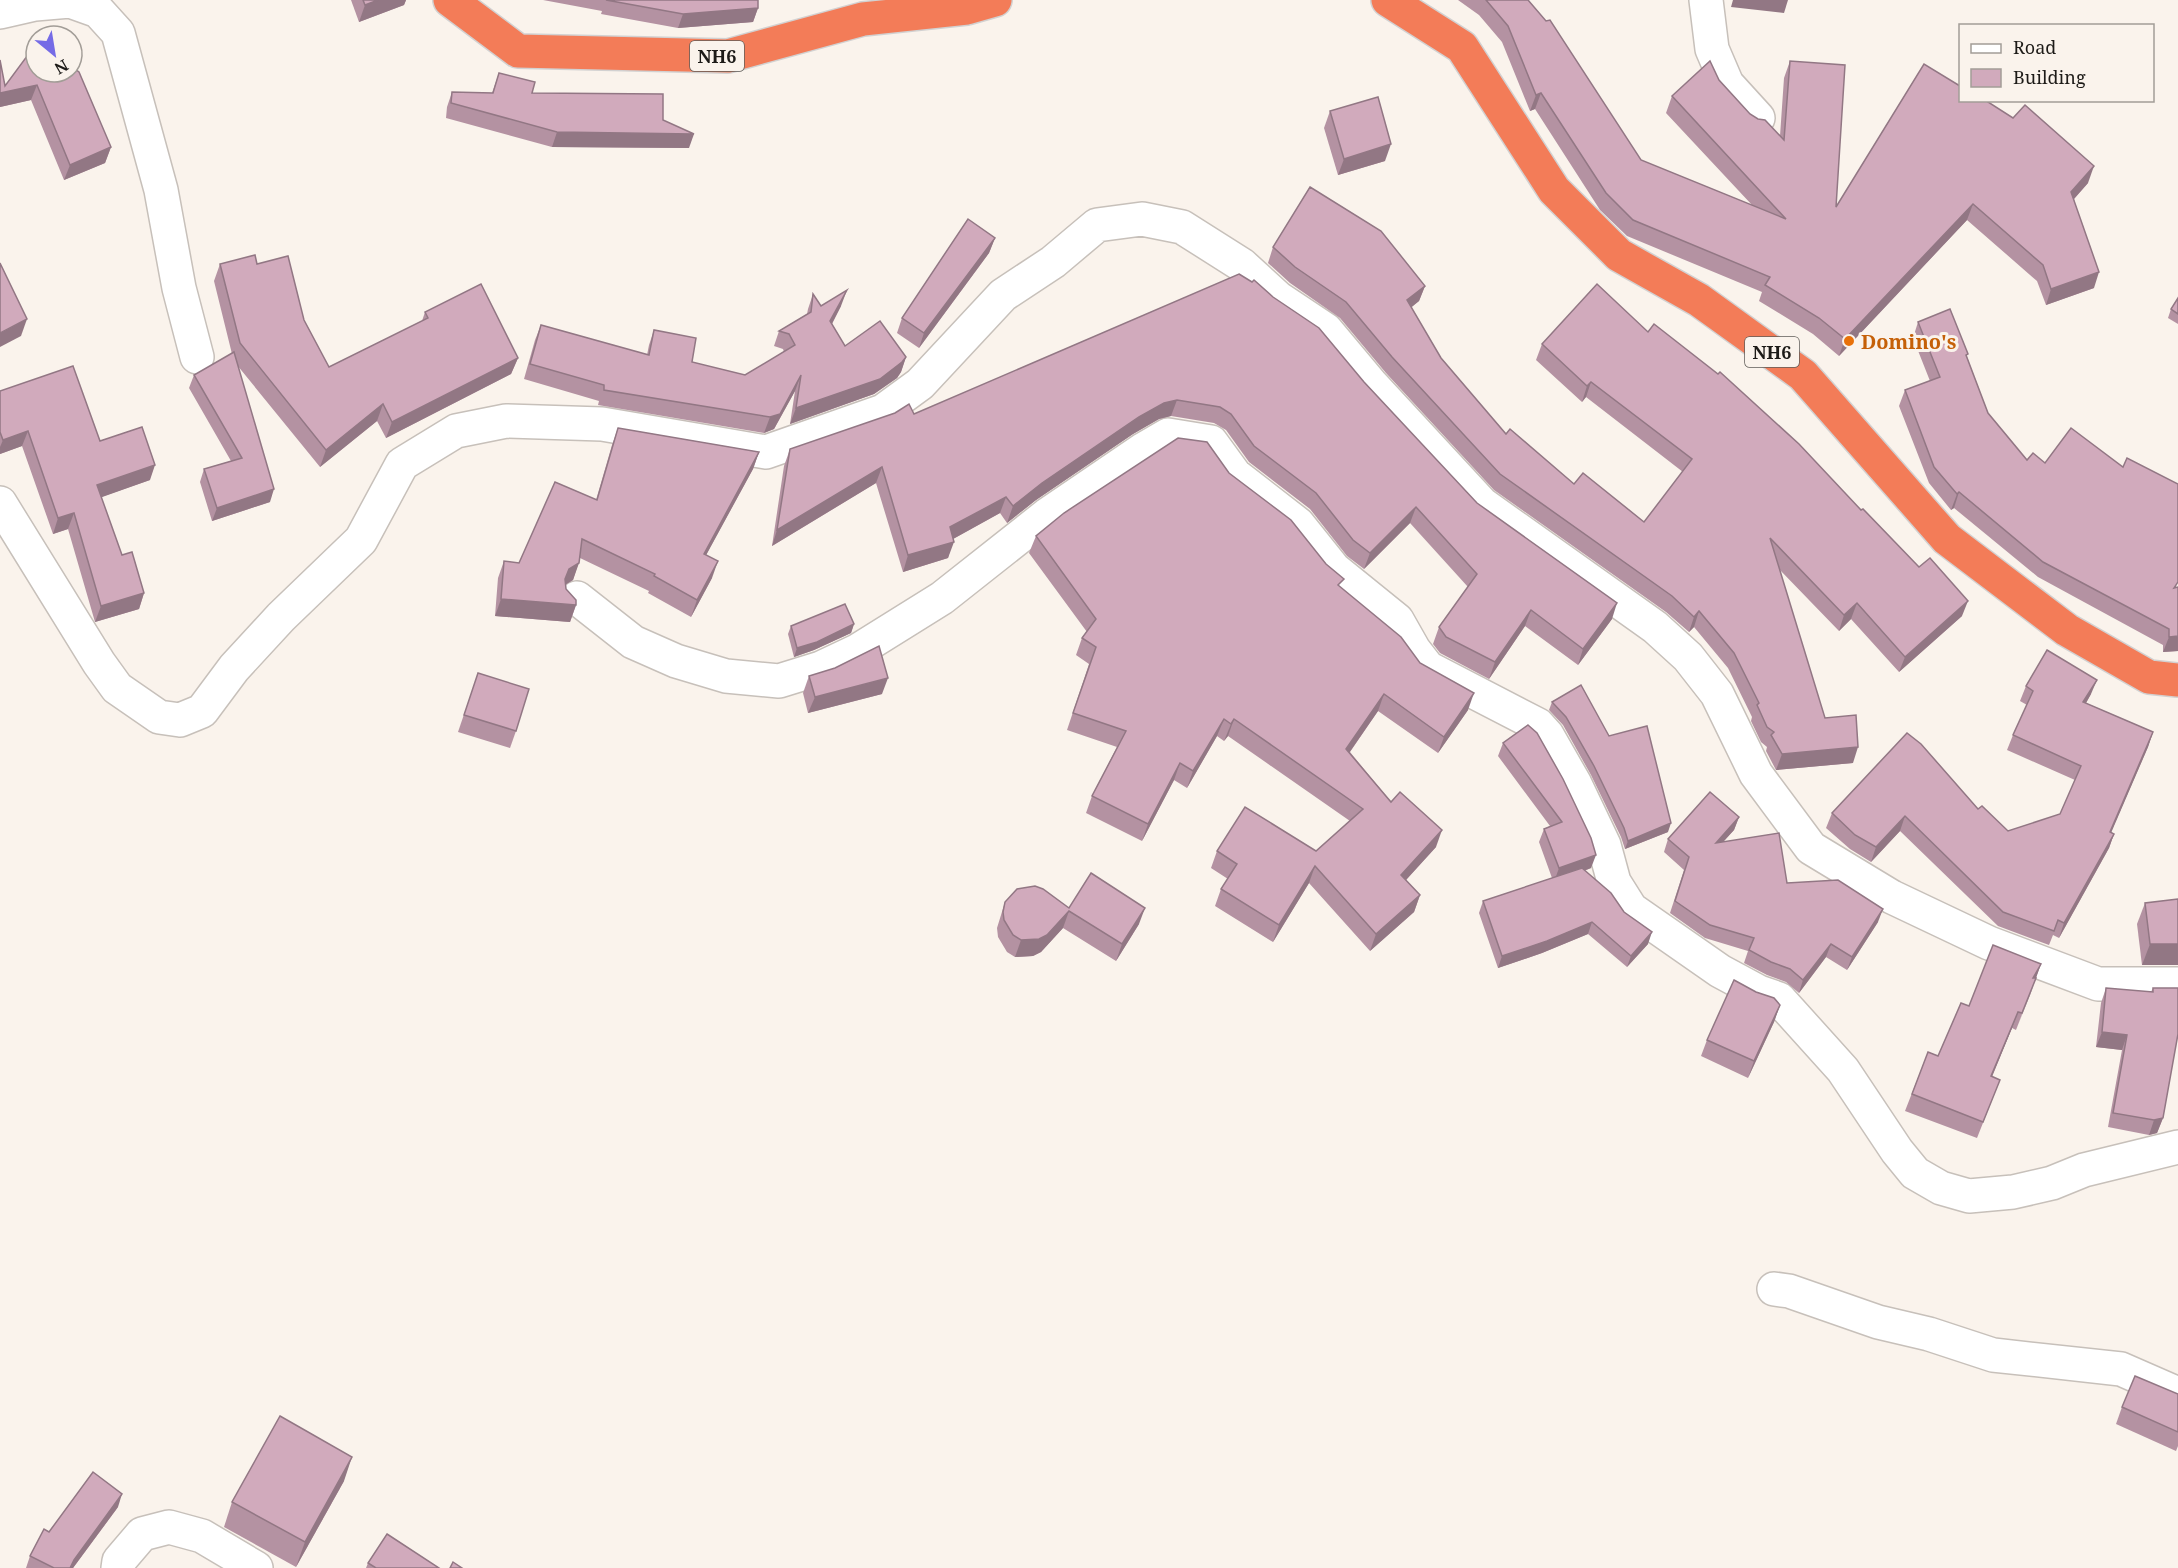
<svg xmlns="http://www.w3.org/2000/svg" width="2178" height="1568" font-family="'Noto Serif',serif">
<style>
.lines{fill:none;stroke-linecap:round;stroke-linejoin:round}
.minor-casing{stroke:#c7c0ba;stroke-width:36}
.highway-casing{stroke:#d2d1d1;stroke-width:36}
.minor{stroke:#fff;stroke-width:33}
.highway{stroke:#f37c58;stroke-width:33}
.wall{fill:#b492a2}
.shaded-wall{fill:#927784}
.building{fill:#d1aabc;stroke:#927784;stroke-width:1.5}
.food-dot{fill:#e8710a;stroke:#faf3ec;stroke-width:2}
.labels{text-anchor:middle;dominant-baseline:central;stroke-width:6;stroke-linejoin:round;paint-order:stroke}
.shield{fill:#faf3ec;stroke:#5f5c58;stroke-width:1.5}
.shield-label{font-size:18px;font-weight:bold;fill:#1d1b18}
.food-label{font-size:20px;font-weight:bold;fill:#c56008;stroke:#faf3ec;text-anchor:start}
</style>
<rect width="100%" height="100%" fill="#faf3ec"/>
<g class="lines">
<g class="minor-casing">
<g id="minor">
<polyline points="1706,0 1712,49 1727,84 1758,118"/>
<polyline points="0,12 35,4 70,1 98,11 118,33 161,190 179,288 197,357"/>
<polyline points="0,503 99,663 117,688 159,717 180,720 202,711 234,668 281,617 361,540 402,464 456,431 506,421 602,424 766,452 883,411 920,384 1003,295 1053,262 1097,225 1142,219 1182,227 1242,265 1278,298 1326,330 1372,385 1482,504 1655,627 1688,657 1717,694 1756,774 1811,848 1892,897 1989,943 2098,984 2178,984"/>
<polyline points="577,598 633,642 676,661 726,676 779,681 821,668 857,651 942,598 1047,515 1144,449 1168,435 1211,442 1235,475 1298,524 1334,569 1397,620 1414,650 1428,668 1538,725 1547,735 1575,784 1604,845 1614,882 1631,909 1720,971 1759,992 1779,999 1843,1070 1897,1151 1915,1173 1941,1188 1969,1196 2013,1192 2052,1183 2084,1170 2178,1147"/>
<polyline points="1774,1289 1789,1291 1878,1322 1929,1334 1993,1355 2121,1369 2178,1394"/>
<polyline points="118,1568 119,1561 142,1534 169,1527 202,1536 256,1568"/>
</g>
</g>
<g class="highway-casing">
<g id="highway">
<polyline points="450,0 518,51 728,56 863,19 967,8 995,0"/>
<polyline points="1388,0 1462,47 1554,190 1619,255 1699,300 1803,375 1947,539 2067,630 2149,677 2178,680"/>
</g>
</g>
<use href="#minor" class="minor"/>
<use href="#highway" class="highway"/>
</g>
<g class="wall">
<polygon points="351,0 406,0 404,5 359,22"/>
<polygon points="543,0 758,0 758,8 753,22 678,28 601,14 602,11"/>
<polygon points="1458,0 1528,0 1641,160 1752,205 1666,113 1672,96 1719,80 1750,114 1780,136 1784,78 1790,61 1836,207 2088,183 2074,199 2094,288 2046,305 2037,281 1967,220 1839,356 1813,334 1759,301 1762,292 1627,236 1600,210 1535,109 1530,111 1502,42 1479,15"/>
<polygon points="36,44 111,147 105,163 64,180 31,100 0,107 0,60 5,86"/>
<polygon points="499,73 532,93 663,120 689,148 552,147 446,118 447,107 452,92 492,93"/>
<polygon points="1330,111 1385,161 1338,175 1324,128"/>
<polygon points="995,238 989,253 919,348 897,333 902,318"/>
<polygon points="1273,247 1425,286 1419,301 1411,307 1441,358 1506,434 1574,484 1644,522 1683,472 1586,397 1582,402 1536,360 1542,344 1962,616 1899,672 1851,619 1839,631 1779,569 1825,718 1853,763 1776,770 1766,751 1767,747 1761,742 1751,721 1752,717 1728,668 1694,627 1689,632 1666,612 1494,490 1386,373 1340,318 1290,283 1268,263"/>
<polygon points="220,264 257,264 304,320 329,367 422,321 425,312 518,358 511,374 386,438 377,421 320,467 237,365 270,502 212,521 200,482 204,469 231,461 189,388 194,375 232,354 214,281"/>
<polygon points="813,294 821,306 841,306 832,324 845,346 906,357 901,372 897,378 874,394 790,424 795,391 774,429 764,433 598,405 599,401 524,379 535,340 541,325 647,355 649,345 654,330 692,362 745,375 784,352 783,349 774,346 779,331 807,314 808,309"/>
<polygon points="2178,298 2178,324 2168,318 2171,309"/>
<polygon points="1918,322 1967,357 1988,413 2027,460 2045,463 2123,467 2178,651 2163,652 2163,645 2038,577 1954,508 1951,510 1929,483 1899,406 1905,390 1930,381 1913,338"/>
<polygon points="1364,382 1477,503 1612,619 1578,665 1525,626 1489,679 1440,653 1433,644 1439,627 1468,587 1410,523 1364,569 1347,556 1310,509 1249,462 1226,430 1214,423 1171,416 1159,419 1133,434 1036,500 1007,523 1000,513 953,539 948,558 903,572 876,483 772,546 784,466 790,449 914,414"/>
<polygon points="0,391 100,441 150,480 101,497 122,555 144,593 139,609 95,622 68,529 53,534 22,446 0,454"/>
<polygon points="618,428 759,452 753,469 706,555 712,578 691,617 648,593 649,591 580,558 573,580 565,585 566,589 576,605 570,622 495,616 498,578 504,561 519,563 596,500 612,445"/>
<polygon points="1229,473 1341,588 1468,710 1438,753 1378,711 1350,752 1391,802 1436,847 1406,880 1420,895 1414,912 1370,951 1309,883 1273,942 1215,906 1221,889 1228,879 1211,868 1217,851 1316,851 1350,821 1228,736 1224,741 1217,736 1187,788 1174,780 1142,841 1086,813 1092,796 1117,747 1067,730 1089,664 1076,655 1082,638 1087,632 1029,553 1036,536"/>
<polygon points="854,624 851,633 814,650 794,657 788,634 791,626"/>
<polygon points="478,673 516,731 510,748 458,732"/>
<polygon points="809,676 882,694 808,713 803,693"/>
<polygon points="2026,686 2091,694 2086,703 2153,732 2148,747 2111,832 2114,834 2109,848 2059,938 2053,935 2049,945 1998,926 1900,831 1871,862 1850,849 1826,828 1832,813 1978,809 2008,831 2060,814 2075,780 2007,750 2013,735 2027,705 2020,701"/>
<polygon points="1552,702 1609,736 1668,832 1625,849 1621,837 1591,775 1563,725 1549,710"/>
<polygon points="1528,725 1591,868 1584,871 1648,944 1627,967 1588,934 1542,953 1498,968 1479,913 1483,901 1552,878 1539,842 1544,829 1550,826 1498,756 1503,743"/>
<polygon points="1739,817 1734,830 1724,841 1787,883 1878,922 1847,970 1826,957 1799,993 1786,982 1767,975 1744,963 1748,951 1705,938 1670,913 1684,870 1664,852 1668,839"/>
<polygon points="1005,902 1069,908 1139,924 1116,961 1063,928 1041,952 1033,956 1015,957 1007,952 998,937 997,928"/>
<polygon points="2145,903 2178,965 2142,965 2137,924"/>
<polygon points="2041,964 2016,1030 2012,1028 1992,1077 2000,1080 1977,1138 1905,1111 1928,1052 1938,1056 1969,1006"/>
<polygon points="2106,988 2151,992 2153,988 2178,1038 2177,1038 2163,1118 2157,1133 2149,1135 2108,1127 2122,1050 2096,1047 2101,1003"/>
<polygon points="1780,1005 1774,1022 1748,1078 1701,1056 1707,1040"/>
<polygon points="2178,1394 2178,1446 2176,1451 2116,1424 2122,1407"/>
<polygon points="344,1481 296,1567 224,1527 232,1502"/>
<polygon points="118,1507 73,1568 26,1568 30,1556 49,1532"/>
<polygon points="368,1563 439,1568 366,1568"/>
</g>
<g class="shaded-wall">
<polygon points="378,0 406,0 404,5 359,22 365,5"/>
<polygon points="1733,0 1788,0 1784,13 1731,7"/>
<polygon points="758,8 753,22 678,28 683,14"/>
<polygon points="37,85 31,100 0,107 0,93"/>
<polygon points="1541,93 1535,109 1530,111 1536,95"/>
<polygon points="557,132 694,134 689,148 552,147"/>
<polygon points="1391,144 1385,161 1338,175 1344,159"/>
<polygon points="111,147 105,163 64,180 70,165"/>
<polygon points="2094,166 2088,183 2065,209 2071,192"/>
<polygon points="1973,204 1967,220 1839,356 1845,339"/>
<polygon points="995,238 989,253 919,348 924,333"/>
<polygon points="2099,272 2094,288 2046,305 2051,289"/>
<polygon points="1425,286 1419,301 1401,316 1407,300"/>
<polygon points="847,290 841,306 825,337 830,321"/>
<polygon points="27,319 21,336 0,347 0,333"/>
<polygon points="906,357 901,372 897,378 874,394 790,424 796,408"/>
<polygon points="518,358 511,374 386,438 392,422"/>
<polygon points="801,375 795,391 774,429 764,433 770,417"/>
<polygon points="1591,382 1586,397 1582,402 1587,386"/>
<polygon points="1177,400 1171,416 1159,419 1133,434 1036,500 1007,523 1013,506 1042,483 1139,417 1164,403"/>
<polygon points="383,404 377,421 320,467 326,450"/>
<polygon points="28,431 22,446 0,454 0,447 3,440"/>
<polygon points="759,452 753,469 698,570 704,554"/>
<polygon points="155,465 150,480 91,501 97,485"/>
<polygon points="882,467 876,483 772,546 777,530"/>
<polygon points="274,489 270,502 212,521 217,508"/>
<polygon points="1959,492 1954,508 1951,510 1957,494"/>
<polygon points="1006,497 1000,513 944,544 950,527"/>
<polygon points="1416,507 1410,523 1364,569 1370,553"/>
<polygon points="74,513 68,529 53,534 58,518"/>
<polygon points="954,542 948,558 903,572 908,555"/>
<polygon points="718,561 712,578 691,617 697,600"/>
<polygon points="579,563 573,580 563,586 558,596 569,569"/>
<polygon points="144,593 139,609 95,622 101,606"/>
<polygon points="501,599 576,605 570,622 495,616"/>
<polygon points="1968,601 1962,616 1899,672 1905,657"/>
<polygon points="1617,603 1612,619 1578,665 1583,649"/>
<polygon points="1857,603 1851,619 1839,631 1844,615"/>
<polygon points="1531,610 1525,626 1489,679 1495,662"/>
<polygon points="1699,611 1694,627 1689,632 1694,617"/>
<polygon points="854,624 851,633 814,650 794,657 797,648"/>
<polygon points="2178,636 2178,651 2163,652 2169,637"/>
<polygon points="888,678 882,694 808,713 815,697"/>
<polygon points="2097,680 2091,694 2078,717 2083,702"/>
<polygon points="1474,693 1468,710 1438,753 1444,737"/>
<polygon points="1384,694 1378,711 1340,766 1346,749"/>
<polygon points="1224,719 1217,736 1187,788 1193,771"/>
<polygon points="1234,719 1228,736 1224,741 1231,724"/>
<polygon points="2153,732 2148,747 2105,847 2110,832"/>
<polygon points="1858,747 1853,763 1776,770 1782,754"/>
<polygon points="1180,763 1174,780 1142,841 1148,824"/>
<polygon points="1905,816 1900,831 1871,862 1876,847"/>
<polygon points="1739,817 1734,830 1711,855 1716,843"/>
<polygon points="1671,823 1668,832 1625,849 1628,841"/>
<polygon points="1442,830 1436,847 1395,892 1401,875"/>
<polygon points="2114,834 2109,848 2059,938 2064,923"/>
<polygon points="1596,855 1591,868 1554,882 1559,868"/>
<polygon points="1315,866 1309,883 1273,942 1279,925"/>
<polygon points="1420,895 1414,912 1370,951 1376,934"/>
<polygon points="1145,908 1139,924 1116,961 1122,944"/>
<polygon points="1883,909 1878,922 1847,970 1852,957"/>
<polygon points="1069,911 1063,928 1041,952 1033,956 1015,957 1021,940"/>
<polygon points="1592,922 1588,934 1542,953 1498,968 1502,956"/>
<polygon points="1652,932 1648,944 1627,967 1631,956"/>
<polygon points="1831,944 1826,957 1799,993 1803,980"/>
<polygon points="2150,944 2178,944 2178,965 2142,965"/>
<polygon points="2041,964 2030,995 2016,1030 2035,981 2033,978"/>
<polygon points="1780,1005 1774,1022 1748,1078 1754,1061"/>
<polygon points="2018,1012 2012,1028 1985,1093 1991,1076"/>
<polygon points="2102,1032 2127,1035 2122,1050 2096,1047"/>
<polygon points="2163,1118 2157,1133 2149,1135 2154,1120"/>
<polygon points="352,1457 344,1481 296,1567 305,1542"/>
<polygon points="122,1494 118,1507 73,1568 70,1568 74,1560"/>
</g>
<g class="building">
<polygon points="363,0 378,0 365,5"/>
<polygon points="606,0 758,0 758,8 683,14"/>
<polygon points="1486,0 1528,0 1546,21 1550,20 1641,160 1786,219 1672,96 1710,61 1719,80 1750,114 1758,119 1765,120 1784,140 1790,61 1845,65 1836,207 1924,64 1960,86 1960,100 1985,100 2013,118 2025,105 2094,166 2071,192 2099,272 2051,289 2043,265 1973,204 1845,339 1819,318 1765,285 1770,277 1633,220 1606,193 1541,93 1536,95 1508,26"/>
<polygon points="36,44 36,72 72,72 72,67 79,72 111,147 70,165 37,85 0,93 0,60 5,86"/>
<polygon points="499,73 535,82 532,93 663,94 663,120 694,134 557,132 451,103 452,92 493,93"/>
<polygon points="1378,97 1391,144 1344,159 1330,111"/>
<polygon points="1310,187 1381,231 1425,286 1407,300 1441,358 1506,434 1510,429 1574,484 1583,473 1644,522 1692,459 1591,382 1587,386 1542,344 1597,284 1648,332 1654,324 1718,374 1720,372 1799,444 1861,510 1863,509 1919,567 1930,558 1968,601 1905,657 1857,603 1844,615 1770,538 1825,718 1856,715 1858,747 1782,754 1771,735 1774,732 1767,727 1757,705 1759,703 1734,653 1699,611 1694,617 1672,596 1500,474 1392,357 1346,302 1295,267 1273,247"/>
<polygon points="968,219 995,238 924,333 902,318"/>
<polygon points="255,255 257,264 288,256 304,320 329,367 428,318 425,312 481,284 518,358 392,422 383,404 326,450 240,343 220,264"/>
<polygon points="0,263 27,319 0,333"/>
<polygon points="1239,274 1252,282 1254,280 1273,297 1319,328 1364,382 1477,503 1617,603 1583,649 1531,610 1495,662 1446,637 1439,627 1477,574 1416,507 1370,553 1353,540 1316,493 1254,446 1231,414 1220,407 1177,400 1164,403 1139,417 1042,483 1013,506 1006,497 950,527 954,542 908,555 882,467 777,530 790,449 895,413 909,404 914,414"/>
<polygon points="847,290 830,321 845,346 880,321 906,357 902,362 880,379 796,408 801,375 780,414 770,417 604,390 604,385 530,364 541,325 649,355 654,330 696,338 692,362 745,375 795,345 789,334 779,331 811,312 813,294 821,306"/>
<polygon points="2178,298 2178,314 2171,309"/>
<polygon points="1950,309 1968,354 1966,355 1988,413 2027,460 2033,453 2045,463 2071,428 2123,467 2127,458 2178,484 2178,582 2174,588 2178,587 2178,636 2169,637 2169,629 2043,562 1959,492 1957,494 1934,467 1905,390 1940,377 1918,322"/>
<polygon points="234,352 274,489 217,508 204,469 242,458 194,375"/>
<polygon points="73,366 100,441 142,427 155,465 97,485 122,555 132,552 144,593 101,606 74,513 58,518 28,431 3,440 0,432 0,391"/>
<polygon points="618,428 759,452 704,554 718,561 697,600 654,576 655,574 582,539 579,563 569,569 565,579 566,589 576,600 576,605 501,599 504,561 519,563 555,482 597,500"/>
<polygon points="1178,438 1207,442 1229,473 1291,520 1326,564 1344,579 1338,585 1401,637 1420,663 1474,693 1444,737 1384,694 1346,749 1391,802 1400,792 1442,830 1401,875 1420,895 1376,934 1315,866 1279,925 1221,889 1237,864 1217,851 1245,807 1316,851 1363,809 1234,719 1231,724 1224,719 1193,771 1180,763 1148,824 1092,796 1126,731 1073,713 1096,647 1082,638 1096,619 1036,536 1064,513"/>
<polygon points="845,604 854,624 817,642 797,648 791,626"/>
<polygon points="879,646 888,678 815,697 809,676 835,668"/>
<polygon points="2047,650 2097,680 2083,702 2153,732 2110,832 2114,834 2064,923 2058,920 2054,931 2003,912 1905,816 1876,847 1855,835 1832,813 1907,733 1921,744 1978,809 1982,806 2008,831 2060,814 2081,766 2013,735 2033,691 2026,686"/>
<polygon points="478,673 529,689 516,731 464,715"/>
<polygon points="1581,685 1609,736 1647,726 1671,823 1628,841 1624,828 1594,766 1566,717 1552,702"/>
<polygon points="1528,725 1537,733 1563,779 1591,838 1596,855 1559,868 1544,829 1562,822 1503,743"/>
<polygon points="1710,792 1739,817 1716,843 1779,833 1787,883 1838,880 1883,909 1852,957 1831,944 1803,980 1790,969 1771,962 1749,950 1754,938 1710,925 1675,901 1689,857 1668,839"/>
<polygon points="1582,868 1611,893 1624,912 1652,932 1631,956 1592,922 1547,941 1502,956 1483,901"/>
<polygon points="1091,873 1145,908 1122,944 1069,911 1047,935 1039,939 1021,940 1013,935 1004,920 1003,912 1005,902 1017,889 1035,886 1043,889 1069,908"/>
<polygon points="2178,899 2178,944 2150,944 2145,903"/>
<polygon points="1993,945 2041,964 2033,978 2036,978 2022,1013 2018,1012 1991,1076 2000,1080 1983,1122 1912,1094 1928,1052 1938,1056 1961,1003 1969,1006"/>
<polygon points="1734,980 1756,992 1774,998 1780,1005 1754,1061 1707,1040"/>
<polygon points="2106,988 2153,992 2153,988 2178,988 2178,1034 2163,1118 2154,1120 2113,1113 2127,1035 2102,1032"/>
<polygon points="2135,1376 2178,1394 2178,1432 2122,1407"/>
<polygon points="280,1416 352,1457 305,1542 232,1502"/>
<polygon points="93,1472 122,1494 74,1560 70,1568 54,1568 30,1556 44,1529 49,1532"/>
<polygon points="387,1534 439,1568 376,1568 368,1563"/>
<polygon points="453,1562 462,1568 450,1568"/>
</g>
<circle class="food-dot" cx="1849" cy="341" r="6"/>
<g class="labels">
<g class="shield">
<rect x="690" y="41" width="54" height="30" rx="4.5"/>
<rect x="1745" y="337" width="54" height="30" rx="4.5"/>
</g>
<g class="shield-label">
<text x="717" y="56">NH6</text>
<text x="1772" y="352">NH6</text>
</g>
<g class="food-label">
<text x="1861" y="341">Domino's</text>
</g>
</g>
<rect x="1959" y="24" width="195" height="78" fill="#faf3ec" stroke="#a29d97" stroke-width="1.5"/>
<rect x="1971" y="44" width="30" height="9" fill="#ffffff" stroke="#a29d97" stroke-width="1.5"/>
<text x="2013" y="54" font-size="18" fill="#1d1b18">Road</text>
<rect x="1971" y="69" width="30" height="18" fill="#d1aabc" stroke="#a29d97" stroke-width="1.5"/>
<text x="2013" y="84" font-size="18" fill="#1d1b18">Building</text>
<g transform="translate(54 54) rotate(150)"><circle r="28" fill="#faf3ec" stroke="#a29d97" stroke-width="1.5"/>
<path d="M0-4.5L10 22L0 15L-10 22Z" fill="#756be6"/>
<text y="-9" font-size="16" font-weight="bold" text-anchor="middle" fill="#1d1b18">N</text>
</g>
</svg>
